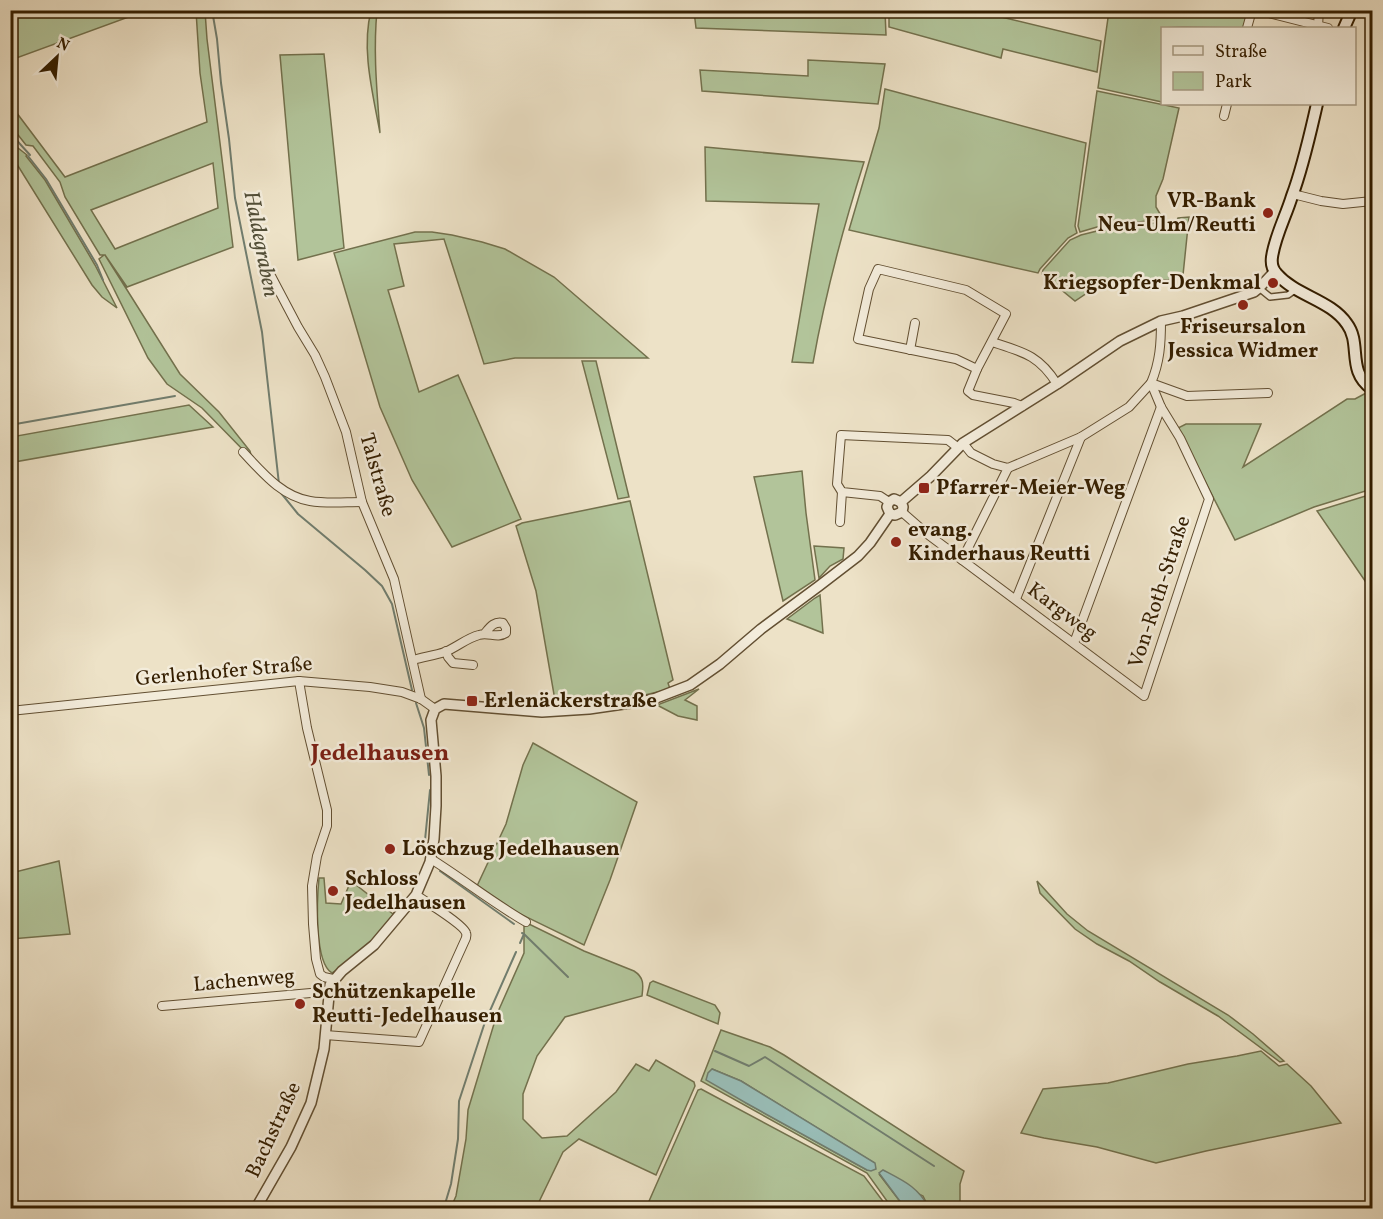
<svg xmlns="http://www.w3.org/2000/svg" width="1383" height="1219" font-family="Vollkorn,serif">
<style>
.green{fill:#b2c49a;stroke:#73714d;stroke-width:1.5;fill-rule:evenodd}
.water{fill:#99bdb7;stroke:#717d6e;stroke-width:1.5}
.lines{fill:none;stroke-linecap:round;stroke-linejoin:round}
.stream{stroke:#717d6e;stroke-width:2}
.pedestrian-casing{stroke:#624f32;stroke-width:8}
.minor-casing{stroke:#624f32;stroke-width:10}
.tertiary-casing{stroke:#624f32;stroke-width:12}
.secondary-casing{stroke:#341e00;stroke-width:14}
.pedestrian{stroke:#f3ecdb;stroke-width:5}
.minor{stroke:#f3ecdb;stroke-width:8}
.tertiary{stroke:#f3ecdb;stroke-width:9}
.secondary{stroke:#f3ecdb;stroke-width:10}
.poi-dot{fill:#8f2418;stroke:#f3ecdb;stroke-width:2}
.labels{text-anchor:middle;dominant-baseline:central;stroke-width:5;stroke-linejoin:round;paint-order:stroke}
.poi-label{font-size:21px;font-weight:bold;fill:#341e00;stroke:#f3ecdb;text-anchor:start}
.street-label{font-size:21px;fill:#341e00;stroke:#f3ecdb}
.water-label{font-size:22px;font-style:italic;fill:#524e37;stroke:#f3ecdb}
.quarter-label{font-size:24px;font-weight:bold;fill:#7a1f14;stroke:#f3ecdb}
</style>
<rect width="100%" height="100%" fill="#ede2c7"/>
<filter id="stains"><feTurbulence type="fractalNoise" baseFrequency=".00333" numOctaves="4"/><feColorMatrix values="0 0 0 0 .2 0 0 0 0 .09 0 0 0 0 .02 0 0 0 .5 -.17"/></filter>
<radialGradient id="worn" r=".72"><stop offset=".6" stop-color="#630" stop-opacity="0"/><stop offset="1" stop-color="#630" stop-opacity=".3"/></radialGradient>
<g class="green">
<polygon points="35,10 145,10 145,11 11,60 11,15"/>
<polygon points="1245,10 1249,12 1245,28 1183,27 1162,28 1162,102 1098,88 1109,11"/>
<path d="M196,11H205L207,39L233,247L127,287L105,255L180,374L219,412L250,451L252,459L202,408L167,384L148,358L99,259L104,255H100L65,197L60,182L33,146L26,145L11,126L10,104L65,177L207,122L200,73ZM213,163L218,208L115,249L91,210Z"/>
<path d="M371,11H377C373,51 377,92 380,133C373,94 361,49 371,11Z"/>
<polygon points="694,11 885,11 886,35 696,28"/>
<polygon points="889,11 976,11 1101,41 1097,72 1003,49 1001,58 889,27"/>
<polygon points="324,54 344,248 298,260 280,55"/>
<polygon points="808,60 885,64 878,104 702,91 700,70 808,76"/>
<polygon points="885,89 1086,143 1075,226 1077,233 1068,238 1040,269 1038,273 849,230 879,128"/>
<polygon points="1097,91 1179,108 1163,179 1156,196 1156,207 1163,219 1097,227 1080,232 1078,226"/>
<path d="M705,147L864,162C843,228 825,295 813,363L792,362L819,204L706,201Z"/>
<polygon points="18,148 27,155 26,156 45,180 95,265 117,308 102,297 92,285 15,161 11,163 11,151"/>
<polygon points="1189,217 1183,275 1168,280 1133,278 1102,283 1075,301 1042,274 1043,270 1070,240 1081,235 1097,231 1177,220 1178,218"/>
<polygon points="415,232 432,232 452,235 482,242 505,249 554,277 648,358 515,358 484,364 444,239 394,244 404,286 388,290 419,392 458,375 521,519 452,547 412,480 380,407 334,253"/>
<polygon points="582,361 596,361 629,497 618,499"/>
<polygon points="1368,392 1372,395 1372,489 1314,507 1235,540 1178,428 1186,424 1261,424 1243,467 1347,399 1355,399"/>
<polygon points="189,405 213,427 14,462 11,437"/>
<polygon points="802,471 806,513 815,580 783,601 754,477"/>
<polygon points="1372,494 1372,591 1317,511"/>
<path d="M630,501L673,680L668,683L670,689C633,699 595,705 556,706L536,591L516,526L522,523Z"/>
<polygon points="814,546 844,548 843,559 830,566 819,578"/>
<polygon points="820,595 823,633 787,619 815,598"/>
<polygon points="699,689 685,700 697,706 697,720 678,716 657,705"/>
<polygon points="533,743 637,802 610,880 584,945 506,907 477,886 506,824 523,765"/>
<polygon points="59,861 70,934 11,939 11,873"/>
<path d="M319,878H324L326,903L341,904L351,881L393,914L401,903L404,905C383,930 361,957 332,973C314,963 317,898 319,878Z"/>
<polygon points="1037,881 1067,914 1088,931 1228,1015 1253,1034 1284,1061 1280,1062 1218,1016 1160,982 1129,961 1097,944 1075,929 1040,893"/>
<path d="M526,924H529L584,951L634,971C645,978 643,986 642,996L565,1017L537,1056L523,1094V1119L542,1138L567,1136L616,1092L636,1064L649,1071L656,1060L694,1082L695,1086L656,1175L579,1139L563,1152L536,1208H448L452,1205L456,1196L466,1139L468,1110L497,1014L524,953V926Z"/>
<polygon points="653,981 715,1005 720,1013 718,1024 647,995 650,983"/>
<path d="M721,1030L770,1047L784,1055L964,1171L960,1184V1208H929L923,1196L879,1174L905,1208H892L867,1173L701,1081ZM712,1069L741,1081L874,1163L867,1170L746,1103Z"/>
<polygon points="1261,1051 1279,1066 1287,1064 1311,1086 1341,1123 1206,1151 1156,1163 1097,1147 1044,1138 1021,1133 1043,1089 1108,1083 1188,1064 1237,1056"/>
<polygon points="701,1089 864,1176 888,1208 646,1208 698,1090"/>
</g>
<g class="water">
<polygon points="712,1069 741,1081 875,1163 876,1169 871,1171 867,1170 746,1103 706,1080 708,1073"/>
<path d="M883,1170C904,1181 918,1187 929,1208H905L879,1173Z"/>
</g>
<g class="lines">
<g class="stream">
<polyline points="212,10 217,39 221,83 229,139 235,198 262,332 279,484"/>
<polyline points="10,131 20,144 30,155"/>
<polyline points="28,156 46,179 97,265 103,280"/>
<polyline points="10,425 175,396"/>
<polyline points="281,493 298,514 365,570 382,586 392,604 412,690"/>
<polyline points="416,703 424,728 429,775"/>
<polyline points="424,850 430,790"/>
<polyline points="440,871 514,924"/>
<polyline points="524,934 568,977"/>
<polyline points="520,943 524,934 522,933"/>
<polyline points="715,1051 749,1066 765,1057 934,1166"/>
<polyline points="445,1204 451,1184 458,1139 459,1101 485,1022 516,952"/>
</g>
<g class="pedestrian-casing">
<polyline id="pedestrian" points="1259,288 1270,297 1288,295 1295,290"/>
</g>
<g class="minor-casing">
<g id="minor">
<polyline points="1257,10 1328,28"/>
<polyline points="1318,26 1319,10"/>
<polyline points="1247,28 1252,10"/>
<polyline points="1224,116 1227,104"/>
<polyline points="1293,194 1321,201 1343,204 1372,201"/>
<polygon points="878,269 966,290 1006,314 977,369 956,359 858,339 869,289"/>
<polyline points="269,272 298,327 315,355 325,377 346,432 362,502 394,579 421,699"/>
<path d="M992,342C1023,352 1039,355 1057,384"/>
<polyline points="910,350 915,323"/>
<polyline points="977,369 968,391 973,395 1014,403 1022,406"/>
<polyline points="963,443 971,453 993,464 1008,468 1081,437 1129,407 1151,383 1187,396 1268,393"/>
<path d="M243,452C262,472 281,496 310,501C327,504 345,502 362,502"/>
<polyline points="889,502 880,496 842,492 837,484 841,435 948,440 957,447"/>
<path d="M902,512L926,533L1144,696L1209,499L1180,438L1161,407L1151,383C1160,362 1161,343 1161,321"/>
<polyline points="840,522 842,492"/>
<polyline points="962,560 1008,468"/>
<polyline points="1016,599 1081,437"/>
<polyline points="1074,643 1161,407"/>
<polyline points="446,651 448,657 453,663 473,665"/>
<path d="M413,660C424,657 435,655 445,652C457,647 467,638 479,635C489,632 497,639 506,633V628L503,623C494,621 490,627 485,633"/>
<polyline points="299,681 307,728 327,810 327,826 317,856 312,886 313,924 316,959 320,974 324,977 333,979"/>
<polyline points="10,711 299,681 370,687 402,692 421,699 435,709"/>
<path d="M431,859C463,879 493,903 526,922"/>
<polyline points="162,1006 322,992 329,990"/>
<path d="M325,1035L419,1042L466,938C466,936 467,935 466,933C464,925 425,901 416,895"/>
</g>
</g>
<g class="tertiary-casing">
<g id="tertiary">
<polyline points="901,502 931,476 963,443 1057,384 1120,341 1161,321 1183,316 1254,292 1259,288 1275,271"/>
<polyline points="890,514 887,507 889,502 894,499 901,502"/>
<polyline points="890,514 895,515 902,512 903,507 901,502"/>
<polyline points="256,1208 291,1147 311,1103 324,1049 330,985 342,971 374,945 416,895 430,862 434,839 436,806 436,776 431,720 435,709 444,704 542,712 589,709 651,700 690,685 720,664 761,629 819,586 858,556 870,543 890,514"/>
</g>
</g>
<g class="secondary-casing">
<g id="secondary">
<polyline points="1344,28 1352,10"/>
<path d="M1317,104C1310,134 1303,167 1292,196C1286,216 1275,236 1272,257C1271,264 1272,269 1277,274C1296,296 1331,300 1347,324C1362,344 1346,371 1372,389"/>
</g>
</g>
<use href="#pedestrian" class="pedestrian"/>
<use href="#minor" class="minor"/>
<use href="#tertiary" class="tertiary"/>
<use href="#secondary" class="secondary"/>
</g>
<g class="poi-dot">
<circle cx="1268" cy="213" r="6"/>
<circle cx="1273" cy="283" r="6"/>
<circle cx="1243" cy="305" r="6"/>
<rect x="918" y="482" width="12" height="12" rx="3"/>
<circle cx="896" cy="542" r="6"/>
<rect x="466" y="695" width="12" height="12" rx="3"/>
<circle cx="390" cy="849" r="6"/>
<circle cx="333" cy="891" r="6"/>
<circle cx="300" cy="1004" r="6"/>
</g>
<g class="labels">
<g class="poi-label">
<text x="1256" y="201" text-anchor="end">VR-Bank<tspan x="1256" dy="24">Neu-Ulm/Reutti</tspan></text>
<text x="1261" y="283" text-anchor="end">Kriegsopfer-Denkmal</text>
<text x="1243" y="327" text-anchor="middle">Friseursalon<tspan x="1243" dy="24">Jessica Widmer</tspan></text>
<text x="936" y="488">Pfarrer-Meier-Weg</text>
<text x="908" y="530">evang.<tspan x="908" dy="24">Kinderhaus Reutti</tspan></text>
<text x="484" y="701">Erlenäckerstraße</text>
<text x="402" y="849">Löschzug Jedelhausen</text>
<text x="345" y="879">Schloss<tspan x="345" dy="24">Jedelhausen</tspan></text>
<text x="312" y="992">Schützenkapelle<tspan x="312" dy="24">Reutti-Jedelhausen</tspan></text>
</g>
<g class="street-label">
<text transform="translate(377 475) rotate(74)">Talstraße</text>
<text transform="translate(1160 592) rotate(-72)">Von-Roth-Straße</text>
<text transform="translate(1062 612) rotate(37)">Kargweg</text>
<text transform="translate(224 672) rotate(-5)">Gerlenhofer Straße</text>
<text transform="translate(244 981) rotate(-5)">Lachenweg</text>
<text transform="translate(274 1130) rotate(-65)">Bachstraße</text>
</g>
<g class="water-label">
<text transform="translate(260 244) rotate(79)">Haldegraben</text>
</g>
<g class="quarter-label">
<text x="380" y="754">Jedelhausen</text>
</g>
</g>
<rect width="1383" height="1219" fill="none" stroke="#ede2c7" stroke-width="36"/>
<rect x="12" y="12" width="1359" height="1195" fill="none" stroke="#341e00" stroke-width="3"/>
<rect x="18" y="18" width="1347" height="1183" fill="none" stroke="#341e00" stroke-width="1.5"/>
<rect x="1161" y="27" width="195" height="78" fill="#f3ecdb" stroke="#a79a83" stroke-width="1.5"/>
<rect x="1173" y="46" width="30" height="9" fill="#f3ecdb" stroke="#a79a83" stroke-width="1.5"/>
<text x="1215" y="57" font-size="18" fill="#341e00">Straße</text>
<rect x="1173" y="72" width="30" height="18" fill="#b2c49a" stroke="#a79a83" stroke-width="1.5"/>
<text x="1215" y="87" font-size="18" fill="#341e00">Park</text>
<g transform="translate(57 57) rotate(26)" stroke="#f3ecdb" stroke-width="4.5" paint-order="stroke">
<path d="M0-4.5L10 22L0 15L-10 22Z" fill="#341e00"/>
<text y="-9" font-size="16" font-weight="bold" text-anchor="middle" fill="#341e00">N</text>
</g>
<rect width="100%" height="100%" filter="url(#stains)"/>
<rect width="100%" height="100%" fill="url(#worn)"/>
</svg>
